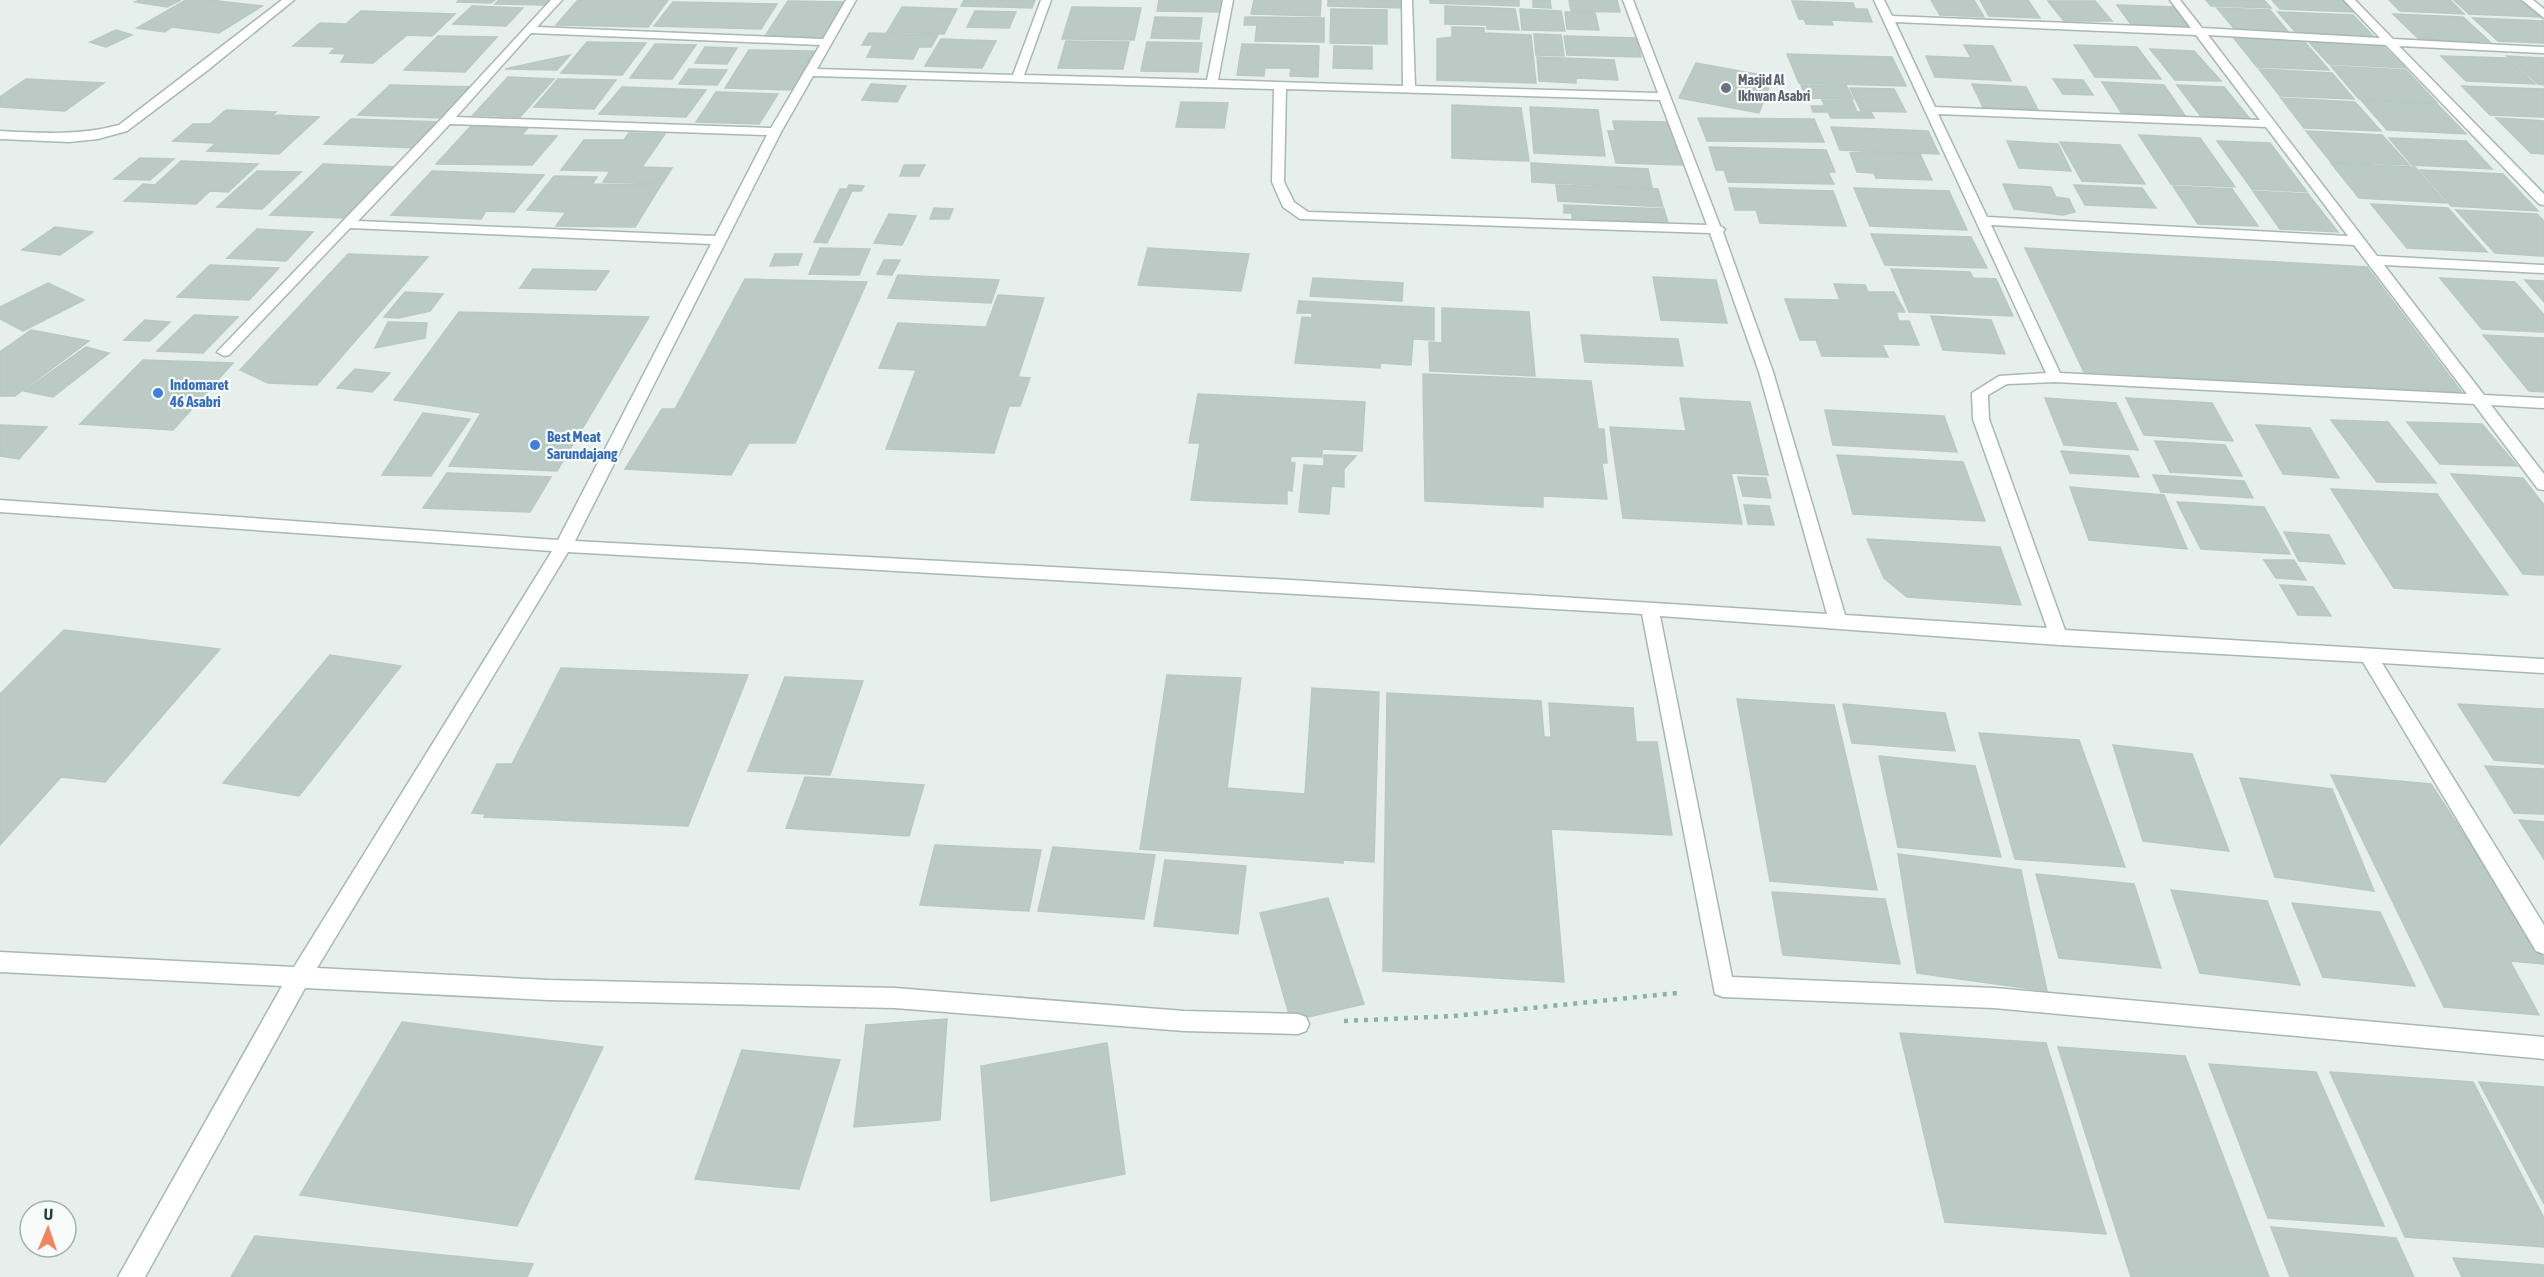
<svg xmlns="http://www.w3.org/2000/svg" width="2544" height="1277" font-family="'Asap Condensed',sans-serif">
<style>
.building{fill:#bbcac4;stroke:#b8c9c2;stroke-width:1.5}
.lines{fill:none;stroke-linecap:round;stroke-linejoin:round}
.minor-casing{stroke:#a8b8b2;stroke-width:3}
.path{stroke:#86b3a5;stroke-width:4.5;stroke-dasharray:4 6;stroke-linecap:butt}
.minor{fill:#fff;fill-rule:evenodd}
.worship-dot{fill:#6b7280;stroke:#f7fbf9;stroke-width:2}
.shop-dot{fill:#3f7fe0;stroke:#f7fbf9;stroke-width:2}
.labels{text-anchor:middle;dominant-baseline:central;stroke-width:4.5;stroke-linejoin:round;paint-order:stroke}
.far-worship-label{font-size:14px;font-weight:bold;fill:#5b616d;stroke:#f7fbf9;text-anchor:start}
.shop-label{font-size:15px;font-weight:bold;fill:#366cbe;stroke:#f7fbf9;text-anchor:start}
</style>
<rect width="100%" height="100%" fill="#e6efeb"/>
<g class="building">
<polygon points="140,0 181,0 167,7 135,2"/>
<polygon points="186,0 219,0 217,1 262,6 219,33 172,27 165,32 137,28"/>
<polygon points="459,0 495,0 491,3 457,2"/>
<polygon points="499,0 550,0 545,5 495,4"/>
<polygon points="578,0 668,0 648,27 556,25"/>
<polygon points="964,0 1035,0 1032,8 961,6"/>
<polygon points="1159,0 1225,0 1223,12 1157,11"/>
<polygon points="1254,0 1321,0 1320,16 1251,14"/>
<polygon points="1328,0 1403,0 1403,8 1328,6"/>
<polygon points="1430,0 1519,0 1519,6 1430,3"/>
<polygon points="1533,0 1550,0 1551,8 1533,7"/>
<polygon points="1569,0 1617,0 1620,12 1571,11"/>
<polygon points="1931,0 1974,0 1984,17 1940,15"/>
<polygon points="1980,0 2028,0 2040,18 1989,16"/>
<polygon points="2206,0 2264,0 2271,8 2211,6"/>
<polygon points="2272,0 2342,0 2353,12 2280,9"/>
<polygon points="2389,0 2450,0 2464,14 2400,11"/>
<polygon points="2454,0 2524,0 2544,17 2469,14"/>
<polygon points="788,1 844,2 824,38 765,36"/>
<polygon points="1792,1 1853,3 1855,9 1867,9 1872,22 1831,20 1833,25 1806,24 1804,19 1799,19"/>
<polygon points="2048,1 2095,1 2112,21 2064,21"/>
<polygon points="673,2 777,4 761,29 654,26"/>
<polygon points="2117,5 2177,7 2194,29 2133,27"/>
<polygon points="472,6 523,8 506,26 453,24"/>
<polygon points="1445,6 1515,9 1519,30 1487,29 1487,25 1445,24"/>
<polygon points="902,7 957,9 944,34 887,32"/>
<polygon points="1072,7 1141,8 1134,40 1062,39"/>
<polygon points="2217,8 2270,10 2291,35 2238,33"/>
<polygon points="1331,9 1387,10 1387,44 1330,43"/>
<polygon points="1520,9 1561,11 1565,31 1522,30"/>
<polygon points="361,11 455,14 432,36 407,35 373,63 341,62 346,54 330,53 336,47 293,46 320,23 346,24"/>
<polygon points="975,11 1016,12 1009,28 967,27"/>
<polygon points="1565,12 1595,13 1599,30 1567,29"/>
<polygon points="2278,12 2353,15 2375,38 2298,35"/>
<polygon points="2393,14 2463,17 2490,42 2419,39"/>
<polygon points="1155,17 1202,18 1199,39 1151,38"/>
<polygon points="1245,17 1324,18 1324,42 1255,41 1257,25 1244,25"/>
<polygon points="2473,18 2544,21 2544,43 2498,41"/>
<polygon points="1452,27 1484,28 1484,33 1531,35 1536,83 1437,80 1437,39 1452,37"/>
<polygon points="116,30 132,35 106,47 90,42"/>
<polygon points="869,33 938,35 931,47 919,47 913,59 867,57 873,45 862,45"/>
<polygon points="1534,34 1561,35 1564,56 1536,55"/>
<polygon points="438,36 497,37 465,72 404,70"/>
<polygon points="1564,36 1637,38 1641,57 1567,55"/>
<polygon points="2233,37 2303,40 2329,70 2257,67"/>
<polygon points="941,39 996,41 982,68 925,66"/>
<polygon points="1066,41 1129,42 1123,69 1058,68"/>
<polygon points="587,42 646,43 622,75 561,73"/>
<polygon points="1147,42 1202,43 1198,72 1141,71"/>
<polygon points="2309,42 2382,45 2405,68 2329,64"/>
<polygon points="655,44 696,45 672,79 630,78"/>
<polygon points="1242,44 1319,46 1318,77 1290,76 1291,68 1265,68 1264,76 1237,75"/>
<polygon points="1964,45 1993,46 2011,81 1935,77 1926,56 1971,58"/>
<polygon points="2074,45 2137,47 2161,79 2095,77"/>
<polygon points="1334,46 1372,47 1372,69 1333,68"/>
<polygon points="705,47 737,48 727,64 695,63"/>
<polygon points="2150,49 2194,51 2221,81 2175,80"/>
<polygon points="749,50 814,51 792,90 725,88"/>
<polygon points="1787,54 1892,57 1906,86 1799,83"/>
<polygon points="570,55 557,70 505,69 537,62"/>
<polygon points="2441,56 2507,58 2535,84 2466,81"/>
<polygon points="2507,56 2544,58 2544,85 2538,84"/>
<polygon points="1537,57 1614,60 1618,80 1576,78 1576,83 1539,81"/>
<polygon points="1696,63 1773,77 1759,113 1679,98"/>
<polygon points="2331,66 2406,70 2437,103 2359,99"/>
<polygon points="689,69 727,70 717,85 679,84"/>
<polygon points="2259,69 2332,73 2354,99 2280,96"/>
<polygon points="508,77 554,79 520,117 473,115"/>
<polygon points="26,79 104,83 65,111 0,107 0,97"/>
<polygon points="558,79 616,80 594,109 534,107"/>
<polygon points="2053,79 2083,80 2093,95 2063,94"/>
<polygon points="2102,82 2164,85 2188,120 2124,117"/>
<polygon points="871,84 906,86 897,102 862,100"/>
<polygon points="1972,84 2026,87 2038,110 1983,107"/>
<polygon points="390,85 474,87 443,118 358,115"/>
<polygon points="1801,85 1846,85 1853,99 1806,98"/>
<polygon points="2177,85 2224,87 2251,120 2203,119"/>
<polygon points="2462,86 2544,89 2544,117 2490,115"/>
<polygon points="622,87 706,90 686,117 599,114"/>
<polygon points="1850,88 1894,89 1906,112 1861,111"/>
<polygon points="716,92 778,94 759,124 696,122"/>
<polygon points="2281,98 2355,102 2381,131 2304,128"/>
<polygon points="1822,100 1852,100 1857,112 1871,112 1874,118 1831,118 1828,112 1813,112 1811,106 1825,106"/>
<polygon points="2361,100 2437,104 2466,134 2387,130"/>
<polygon points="1181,102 1228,103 1224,128 1176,127"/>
<polygon points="1452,105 1521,108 1529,161 1452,158"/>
<polygon points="1530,107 1598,110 1605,156 1534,153"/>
<polygon points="226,110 276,112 272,115 319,117 279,154 207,151 216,143 173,141 193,124 210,124"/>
<polygon points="1698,118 1814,119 1824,142 1707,141"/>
<polygon points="2496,118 2544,121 2544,154 2531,153"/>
<polygon points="351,119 442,122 417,148 324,144"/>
<polygon points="1613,121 1671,122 1684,165 1616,163 1608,131 1615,131"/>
<polygon points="471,126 528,128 522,135 557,136 532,165 436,164"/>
<polygon points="1831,127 1928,131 1939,154 1840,150"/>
<polygon points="2306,131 2382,135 2409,165 2331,162"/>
<polygon points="629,133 665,134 642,167 672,168 662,184 603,182 610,171 561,170 584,140 624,140"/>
<polygon points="2139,135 2200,138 2235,187 2171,184"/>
<polygon points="2389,138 2466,141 2492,169 2412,165"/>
<polygon points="2007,141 2058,144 2071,171 2019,168"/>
<polygon points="2217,141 2270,143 2307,192 2252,189"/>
<polygon points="2060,142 2120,145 2145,184 2082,181"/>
<polygon points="1709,147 1826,150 1835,172 1828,172 1834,184 1728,182 1724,170 1716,170"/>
<polygon points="1866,152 1920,154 1932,180 1876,178 1874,173 1857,172 1850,153"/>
<polygon points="140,158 174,159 150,180 114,179"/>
<polygon points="181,161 258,164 228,192 210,191 196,204 124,201 143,184 155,185"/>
<polygon points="1531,163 1648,169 1652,188 1532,182"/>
<polygon points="2331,163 2415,167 2446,203 2359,198"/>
<polygon points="323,164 396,167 346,218 270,215"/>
<polygon points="904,165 925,165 919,176 900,176"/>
<polygon points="2420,170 2503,174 2538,211 2451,206"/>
<polygon points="257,171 301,172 262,209 217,207"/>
<polygon points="432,171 544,175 514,212 486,211 481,219 391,215"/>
<polygon points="554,176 597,177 592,184 661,185 635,227 556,226 566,212 527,210"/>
<polygon points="2003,184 2051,187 2056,197 2069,199 2075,212 2063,215 2014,209"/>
<polygon points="849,185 864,186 861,191 852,191 827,243 814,242 840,189 847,189"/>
<polygon points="1556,185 1658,189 1663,207 1558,201"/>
<polygon points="2074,185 2142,188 2156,208 2085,205"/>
<polygon points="2173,186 2232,189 2258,226 2198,224"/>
<polygon points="1729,188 1833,191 1846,226 1760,223 1756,210 1735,210"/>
<polygon points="1854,188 1949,191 1967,230 1870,226"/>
<polygon points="2253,191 2308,194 2338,232 2280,229"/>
<polygon points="2371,204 2448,208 2487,252 2407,248"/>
<polygon points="1564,205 1664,209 1668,223 1572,218 1572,213 1564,213"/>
<polygon points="934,208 953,209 949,219 930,219"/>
<polygon points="2456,210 2537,214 2544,221 2544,256 2495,253"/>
<polygon points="889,214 916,216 902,245 874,243"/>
<polygon points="55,227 93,232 60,255 22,250"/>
<polygon points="257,229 313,232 286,261 227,258"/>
<polygon points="1871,234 1971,237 1987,268 1885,265"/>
<polygon points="820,248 870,249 859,275 809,274"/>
<polygon points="1148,248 1249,254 1241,291 1138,285"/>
<polygon points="2025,248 2367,267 2463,394 2084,372"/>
<polygon points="348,254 428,257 317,385 268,383 240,370"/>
<polygon points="775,254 802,254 798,265 770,266"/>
<polygon points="884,260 900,260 892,275 877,274"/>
<polygon points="210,265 279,268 249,300 177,297"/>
<polygon points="533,269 609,271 596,290 520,288"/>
<polygon points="1891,269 1970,272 1973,278 1996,279 2013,316 1909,312"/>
<polygon points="898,275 999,280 991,303 888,298"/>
<polygon points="1653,277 1716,280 1727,323 1661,320"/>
<polygon points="1313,278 1403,283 1402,301 1310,296"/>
<polygon points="2440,278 2515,282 2544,315 2544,332 2482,329"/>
<polygon points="745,279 867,282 795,443 749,443 731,475 625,469 662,409 675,409"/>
<polygon points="2525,280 2544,281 2544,302"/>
<polygon points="48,283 84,300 23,331 0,319 0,307"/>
<polygon points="1834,284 1865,285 1868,292 1894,292 1905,312 1896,312 1899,321 1909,321 1919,345 1882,344 1888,357 1822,356 1816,340 1800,340 1785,299 1840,300"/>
<polygon points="405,292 443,294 430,311 399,318 384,317"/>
<polygon points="998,295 1044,298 1018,377 1030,378 1020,406 1009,406 994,453 886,449 916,370 879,368 898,323 986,327"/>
<polygon points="1299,301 1434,308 1434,340 1413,339 1411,365 1380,363 1380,368 1295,363 1302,317 1312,318 1312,313 1297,313"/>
<polygon points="1442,308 1529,312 1535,376 1430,371 1429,342 1442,343"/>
<polygon points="459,312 649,317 557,471 449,466 481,413 394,400"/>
<polygon points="194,315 238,317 203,353 157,351"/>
<polygon points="1931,316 1991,320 2005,354 1943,350"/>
<polygon points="145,320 170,322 150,341 124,340"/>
<polygon points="388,322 427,323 425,338 375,348"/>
<polygon points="31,330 89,341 15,396 0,396 0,352"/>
<polygon points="1581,335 1678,339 1683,366 1585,362"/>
<polygon points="2483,335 2544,338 2544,392 2529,391"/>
<polygon points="86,347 109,353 53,397 24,391"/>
<polygon points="143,360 233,363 173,430 80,424"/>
<polygon points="355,369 390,373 372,392 337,388"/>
<polygon points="1423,374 1591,381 1598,429 1604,429 1607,463 1602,463 1607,499 1543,496 1543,507 1425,501"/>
<polygon points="1198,394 1365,402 1362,451 1322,449 1322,457 1291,456 1290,462 1295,463 1292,491 1287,490 1287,504 1191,500 1200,443 1189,443"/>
<polygon points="1680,398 1750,402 1768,475 1731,473 1742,524 1623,518 1610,427 1686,431"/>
<polygon points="2045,398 2116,403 2138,450 2064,445"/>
<polygon points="2126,398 2212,403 2233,441 2144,435"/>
<polygon points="1825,410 1944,416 1957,452 1833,445"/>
<polygon points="423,413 470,419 431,476 382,475"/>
<polygon points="2331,420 2388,422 2436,483 2377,482"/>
<polygon points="2407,422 2482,424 2517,466 2440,464"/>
<polygon points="0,425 47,427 19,459 0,456"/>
<polygon points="2256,425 2310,428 2339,478 2283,474"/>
<polygon points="2155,441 2225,445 2242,476 2170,472"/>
<polygon points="2061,451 2129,456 2139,477 2070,473"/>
<polygon points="1324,455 1356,456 1344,469 1344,487 1331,486 1329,514 1299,512 1304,465 1324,466"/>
<polygon points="1837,455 1963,462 1985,521 1853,514"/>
<polygon points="447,473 551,477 530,512 423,508"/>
<polygon points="2451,474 2523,478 2544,505 2544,575 2523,574"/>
<polygon points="2153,475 2244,481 2253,498 2161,492"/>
<polygon points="1738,477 1766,478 1771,498 1743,496"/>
<polygon points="2070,487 2164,495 2187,549 2089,540"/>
<polygon points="2331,489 2437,494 2508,595 2394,588"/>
<polygon points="2177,502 2264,507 2290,554 2201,549"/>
<polygon points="1744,505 1769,506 1774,525 1748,524"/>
<polygon points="2284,532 2329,535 2345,564 2299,561"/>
<polygon points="1867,539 2000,547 2021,605 1907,597 1884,578"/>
<polygon points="2264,560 2294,560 2306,580 2276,578"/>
<polygon points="2280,585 2313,587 2331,616 2298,615"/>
<polygon points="64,630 220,649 105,782 61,777 0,845 0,694"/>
<polygon points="330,655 401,666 299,796 223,783"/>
<polygon points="561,668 748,675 688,826 484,817 486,814 472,813 497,764 512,764"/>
<polygon points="1167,675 1241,678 1227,788 1305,794 1312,688 1379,692 1374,862 1343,860 1343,863 1140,849"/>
<polygon points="785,677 863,681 830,775 748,771"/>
<polygon points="1387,693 1541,701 1544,737 1551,737 1549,703 1633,708 1636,742 1657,742 1672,835 1551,829 1564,982 1383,971"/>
<polygon points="1737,699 1834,705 1877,890 1770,881"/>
<polygon points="1843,704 1945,713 1955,751 1852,743"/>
<polygon points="2458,704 2544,709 2544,764 2494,760"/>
<polygon points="1979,733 2079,740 2125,867 2015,859"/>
<polygon points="2113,745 2192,754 2229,851 2143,841"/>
<polygon points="1879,756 1975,766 2001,857 1898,847"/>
<polygon points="2485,766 2544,769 2544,814 2514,813"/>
<polygon points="2331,775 2431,784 2544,958 2544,964 2510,961 2539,1015 2444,1007"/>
<polygon points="805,777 924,785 909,836 786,828"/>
<polygon points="2240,778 2332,789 2374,891 2275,877"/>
<polygon points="2519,820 2544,822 2544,859"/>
<polygon points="935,845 1041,850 1029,911 920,905"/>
<polygon points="1053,847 1155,855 1144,919 1038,911"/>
<polygon points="1898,854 2021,870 2047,991 1917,973"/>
<polygon points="1165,860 1246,866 1238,934 1154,926"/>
<polygon points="2036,874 2134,884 2161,968 2059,958"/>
<polygon points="2171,890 2267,901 2300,985 2200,973"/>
<polygon points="1772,892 1885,899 1900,964 1783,955"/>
<polygon points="1328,898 1364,1004 1291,1021 1260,913"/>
<polygon points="2292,903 2380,912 2415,986 2323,977"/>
<polygon points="947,1019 940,1120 854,1127 866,1025"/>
<polygon points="402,1022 603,1047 517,1226 300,1195"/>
<polygon points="1900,1033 2046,1043 2106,1234 1945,1222"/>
<polygon points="1107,1043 1125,1174 991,1201 981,1066"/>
<polygon points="2058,1047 2185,1056 2269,1277 2131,1277"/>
<polygon points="742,1050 840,1060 799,1189 695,1179"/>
<polygon points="2209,1064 2316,1072 2384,1226 2268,1218"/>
<polygon points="2330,1072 2473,1082 2544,1218 2544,1247 2405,1237"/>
<polygon points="2479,1082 2544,1087 2544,1204"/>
<polygon points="2271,1227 2396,1238 2414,1277 2290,1277"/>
<polygon points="255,1236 533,1264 527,1277 231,1277"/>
<polygon points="2453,1258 2544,1265 2544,1277 2462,1277"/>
</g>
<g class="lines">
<g class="minor-casing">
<g id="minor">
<path d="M282,0H294L208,70L127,131L98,139L69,142L0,139V131C41,133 79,136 119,125Z"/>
<path d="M551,0H562L537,27L823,39L846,0H856L817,69L1013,75L1041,0H1051L1024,75L1207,80L1223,0H1233L1218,80L1403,86L1402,0H1412L1415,86L1658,93L1623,0H1633L1720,226L1725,229L1723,232L1773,372L1845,615L2047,628L1973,419L1972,393L1999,376L2046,373L1874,0H1884L1892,16L2191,28L2170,0H2180L2202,28L2380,38L2344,0H2355L2393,39L2544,47V53L2399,46L2544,194V205L2539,204L2386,45L2208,35L2377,256L2544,265V273L2384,265L2484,395L2544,398V408L2491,405L2544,474V490L2538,489L2474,404L2055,382L2007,384L1988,395L1989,419L2065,630L2544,659V673L2382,663L2544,925V954L2536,951L2363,662L2059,645L1660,616L1732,977L1994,988L2544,1037V1059L1994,1008L1723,997L1715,994L1642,614L568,552L317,968L548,980L895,988L1184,1011L1298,1014L1306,1017L1309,1024L1306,1031L1298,1034L1184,1031L895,1008L548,1000L305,988L145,1277H118L282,986L0,972V952L294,967L552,551L0,512V500L558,540L711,244L350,228L229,355L224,356L217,352L443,117ZM1895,22L2196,35L2260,120L1935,107ZM531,33L820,45L771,128L456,117ZM813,76L1274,89L1272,182L1283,207L1300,219L1710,233L1759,372L1827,614L1291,580L575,541L781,132ZM1286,89L1660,100L1707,225L1308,212L1294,202L1284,182ZM1938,114L2266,127L2348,236L1987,217ZM450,124L767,135L715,236L358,221ZM1991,225L2354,245L2467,394L2060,373Z"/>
<polygon points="2522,0 2533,0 2544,9 2544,18"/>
</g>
</g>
<polyline class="path" points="1344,1021 1454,1016 1677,993"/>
<use href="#minor" class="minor"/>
</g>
<circle class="worship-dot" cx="1726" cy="88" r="6"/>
<g class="shop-dot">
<circle cx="158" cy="393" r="6"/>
<circle cx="535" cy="445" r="6"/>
</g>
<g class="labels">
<g class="far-worship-label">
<text x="1738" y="80">Masjid Al<tspan x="1738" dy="16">Ikhwan Asabri</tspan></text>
</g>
<g class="shop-label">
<text x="170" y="384">Indomaret<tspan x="170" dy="17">46 Asabri</tspan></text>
<text x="547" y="436">Best Meat<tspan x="547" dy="17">Sarundajang</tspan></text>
</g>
</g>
<g transform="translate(48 1229) rotate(2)"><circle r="28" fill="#f7fbf9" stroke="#a3b1ad" stroke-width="1.5"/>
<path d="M0-4.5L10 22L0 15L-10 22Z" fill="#f4845f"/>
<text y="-9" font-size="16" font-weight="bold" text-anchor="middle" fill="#24423a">U</text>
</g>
</svg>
